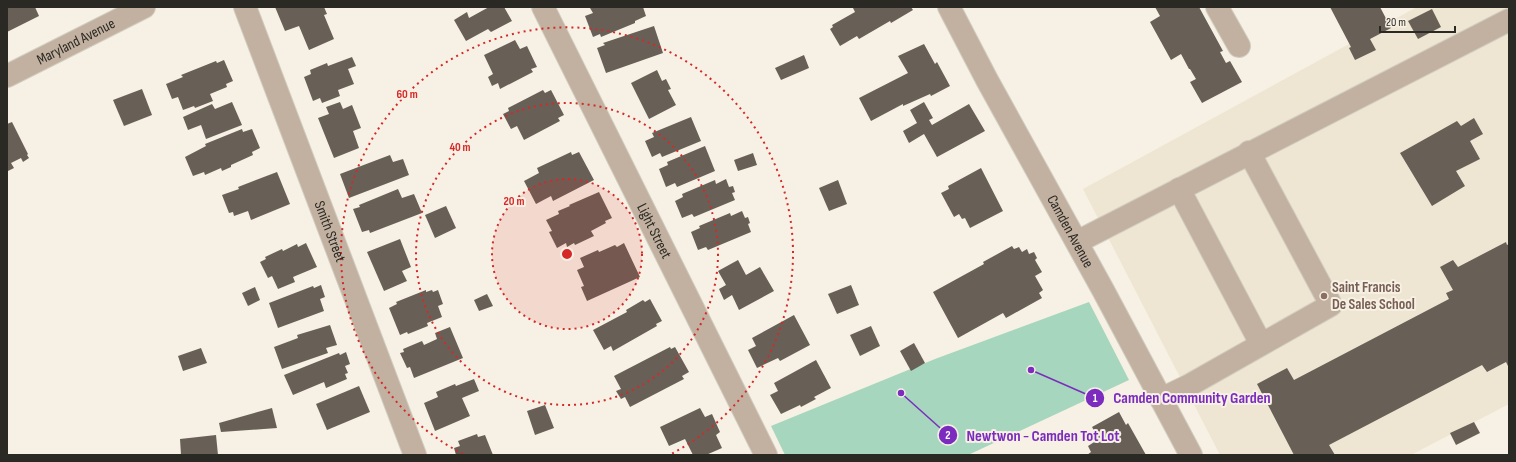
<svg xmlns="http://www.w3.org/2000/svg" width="1516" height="462" font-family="'Sofia Sans Condensed',sans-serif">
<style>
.built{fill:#eee6d2}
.green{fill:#a6d6be}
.building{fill:#686057}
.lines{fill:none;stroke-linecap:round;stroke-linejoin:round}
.minor-casing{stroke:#d1cdc1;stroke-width:24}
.minor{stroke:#c2b1a0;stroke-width:22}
.ring{fill:none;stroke:#d62828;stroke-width:2;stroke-dasharray:2 4}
.education-dot{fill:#8d6e63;stroke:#f6f1e4;stroke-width:1.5}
.labels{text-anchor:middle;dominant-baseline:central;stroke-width:4;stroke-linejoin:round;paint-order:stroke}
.street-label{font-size:15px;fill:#2b2924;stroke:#f6f1e4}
.education-label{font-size:15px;font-weight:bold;fill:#785e54;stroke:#f6f1e4;text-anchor:start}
.centre{fill:#d62828;stroke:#f6f1e4;stroke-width:2}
.ring-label{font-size:12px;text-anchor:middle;font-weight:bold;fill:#d62828;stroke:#f6f1e4;stroke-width:4;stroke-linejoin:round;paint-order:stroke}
.leader{fill:none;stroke:#7b2cbf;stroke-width:1.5}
.callout-dot{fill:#7b2cbf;stroke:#f6f1e4;stroke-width:1.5}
.mark-label{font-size:12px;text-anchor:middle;font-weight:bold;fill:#fff}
.callout-label{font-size:16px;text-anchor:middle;font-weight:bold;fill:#7b2cbf;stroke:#f6f1e4;stroke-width:4;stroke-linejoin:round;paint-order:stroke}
</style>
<rect width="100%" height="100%" fill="#f6f1e4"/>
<polygon class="built" points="1417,7 1509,7 1509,404 1411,455 1220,455 1083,189"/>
<polygon class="green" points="1089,302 1129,380 968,455 785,455 771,426 935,359"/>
<g class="building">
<polygon points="7,7 35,7 39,16 7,32"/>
<polygon points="275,7 324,7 327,14 324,15 334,39 309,50 299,26 285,31"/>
<polygon points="489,7 504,7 512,21 491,32 488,29 466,41 454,20 467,12 469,18"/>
<polygon points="592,7 643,7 646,16 635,21 635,23 601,37 600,34 593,37 585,16 593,13 590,8"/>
<polygon points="855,7 911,7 913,10 891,23 890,21 859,39 857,36 840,46 830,29 833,27 832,25 855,12 853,8"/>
<polygon points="1155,7 1199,7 1223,51 1220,52 1226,63 1230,61 1242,82 1202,103 1190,82 1196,79 1190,69 1189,69 1181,54 1171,60 1150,22 1160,16"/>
<polygon points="1330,7 1380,7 1391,28 1370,39 1376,50 1355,60 1349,48 1351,47"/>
<polygon points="1432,9 1441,27 1418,39 1408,21"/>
<polygon points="654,26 663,53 606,73 597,48 605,45 603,43"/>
<polygon points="515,40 520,49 527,46 537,67 531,69 533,72 500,89 498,83 492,86 488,77 493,74 484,55"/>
<polygon points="924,44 935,64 937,62 950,86 931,96 930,94 903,106 903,104 871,121 859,98 908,73 898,56"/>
<polygon points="804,55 809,68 781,80 775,68"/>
<polygon points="352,57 356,66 348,69 354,84 338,90 340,96 322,103 320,98 313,101 304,77 311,74 310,70 327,63 328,66"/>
<polygon points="224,60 233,81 226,84 227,87 210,94 213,101 195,108 194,106 183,110 178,97 172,99 166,84 183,77 181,75 216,61 217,63"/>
<polygon points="657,70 662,81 666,79 671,89 668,90 676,105 649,119 631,83"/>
<polygon points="142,89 152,115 124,126 113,100"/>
<polygon points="543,90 545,93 551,90 564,115 558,118 560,121 524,140 517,126 511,129 503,114 509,111 508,108"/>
<polygon points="232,102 242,125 206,139 201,125 188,130 183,117 212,104 215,109"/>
<polygon points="340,102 343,109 352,105 361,128 353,131 359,148 334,158 318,118 329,114 326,107"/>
<polygon points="924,102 933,118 929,120 932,125 969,104 985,131 937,157 924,134 909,143 903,131 917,123 910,110"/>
<polygon points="691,117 701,141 662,157 660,153 652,157 645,141 654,137 652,133"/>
<polygon points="1474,118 1483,134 1470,141 1480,159 1456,171 1465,186 1432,206 1400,153 1457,121 1461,126"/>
<polygon points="12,122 28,154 27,155 29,158 23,162 21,158 11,163 14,168 8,171 7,124"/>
<polygon points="242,129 243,132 252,129 260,148 252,152 253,155 231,165 231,167 222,171 221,168 205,175 204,172 193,176 185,157 206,146 205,144"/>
<polygon points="705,146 715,171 677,187 675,183 666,187 659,169 668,165 667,162"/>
<polygon points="571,152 572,155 579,152 594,180 553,201 551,196 536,204 524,181 539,173 537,168"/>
<polygon points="753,153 757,165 738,171 734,160"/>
<polygon points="390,155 393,162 403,159 409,175 349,198 340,174"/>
<polygon points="981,168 1003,211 970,228 965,218 962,219 959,214 954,217 941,193 949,189 948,186"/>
<polygon points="277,172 290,204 251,220 248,211 234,216 233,212 229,213 222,195 239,189 238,187"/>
<polygon points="726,179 729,187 733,186 735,192 732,193 735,200 694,217 692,214 682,218 675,201 683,197 682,194 715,180 716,184"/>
<polygon points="838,180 847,204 829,211 819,188"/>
<polygon points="398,189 402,198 414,194 422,213 370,233 369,230 362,232 353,209 360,207 359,205"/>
<polygon points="599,192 612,218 605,221 606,223 591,231 594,236 575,245 574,243 567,247 566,243 557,248 549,232 552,231 546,220 559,214 558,211 570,206 569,205"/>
<polygon points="446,206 456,228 435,238 425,215"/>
<polygon points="742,211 745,218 748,217 750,223 748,224 751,232 708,250 706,247 698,250 691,232 700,228 699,226 730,213 731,216"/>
<polygon points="400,239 411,267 402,271 407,281 384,291 367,252"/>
<polygon points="1506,242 1507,245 1509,244 1509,368 1506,362 1487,372 1482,365 1329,445 1335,455 1294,455 1257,384 1287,368 1294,380 1449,299 1446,293 1453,290 1440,267 1453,260 1458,267"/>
<polygon points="306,243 317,267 293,277 295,282 278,289 272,276 268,278 260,262 266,259 265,257 282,249 283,251 297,244 298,247"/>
<polygon points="624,243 640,277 587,301 581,287 584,286 577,270 584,267 580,258 598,250 599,252 615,245 617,247"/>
<polygon points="1012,246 1014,249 1019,247 1022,252 1027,249 1029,254 1034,252 1037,258 1035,260 1042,272 1035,276 1043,290 1039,293 1042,298 1006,318 1003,313 958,338 933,292 984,264 983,262"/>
<polygon points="738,260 746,275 760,267 774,291 739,310 732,295 724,300 719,289 726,285 718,271"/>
<polygon points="321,285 325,297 320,299 324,311 278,328 269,303 313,286 314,288"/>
<polygon points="851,285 859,305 837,314 828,294"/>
<polygon points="255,287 260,300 248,306 242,293"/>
<polygon points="426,290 426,292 432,290 433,292 438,290 443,304 438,306 442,317 427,323 428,326 408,334 407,332 400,335 389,308 397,304 396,302"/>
<polygon points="487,294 493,306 479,311 474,300"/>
<polygon points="650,299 662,321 656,324 657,326 613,351 611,346 604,350 593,330 627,312 626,310 643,300 645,302"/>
<polygon points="794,315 810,345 780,361 778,358 757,368 748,350 756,346 752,338"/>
<polygon points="330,325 337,345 326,348 328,353 282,369 274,347 298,338 297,335"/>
<polygon points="871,326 880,346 860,356 850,335"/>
<polygon points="450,327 463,358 414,378 410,367 407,368 400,353 404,352 403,349 422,341 424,345 437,339 435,333"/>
<polygon points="914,343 925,363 911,371 900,351"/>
<polygon points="670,347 671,349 675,347 689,372 682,376 684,379 630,407 625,397 621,399 616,391 621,389 614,376"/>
<polygon points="201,348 207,363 183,371 178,356"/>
<polygon points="346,352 350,364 345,366 348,373 345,374 347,379 326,388 324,382 293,395 284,375 339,353 340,355"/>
<polygon points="816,360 831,388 814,397 816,399 801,407 800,405 781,414 770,395 778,391 774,383"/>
<polygon points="474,379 479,391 462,398 470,416 435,431 424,403 438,397 436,392 455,384 456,386"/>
<polygon points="359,386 370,412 327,430 316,404"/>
<polygon points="545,405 554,428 535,435 527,411"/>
<polygon points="272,408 277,428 221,432 219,423"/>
<polygon points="700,408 705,417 712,414 720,432 716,435 722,448 706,455 693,455 685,439 669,446 660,427"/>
<polygon points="1119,412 1126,425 1128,423 1146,455 1087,455 1091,452 1088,446 1099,439 1092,427"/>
<polygon points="1474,422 1480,433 1456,445 1450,433"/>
<polygon points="477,434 478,437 485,435 493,455 456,455 454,448 460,446 458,441"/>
<polygon points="216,435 218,455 181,455 180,439"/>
</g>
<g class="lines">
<g class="minor-casing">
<g id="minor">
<path id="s1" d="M245,7L415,455"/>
<path id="s2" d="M543,7L766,455"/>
<path id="s3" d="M949,7L987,80L1103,290L1191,455"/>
<polyline points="1217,7 1239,46"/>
<path id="s4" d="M7,76L144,7"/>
<polyline points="1179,189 1261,344"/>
<polyline points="1077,242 1509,20"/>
<polyline points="1161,399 1188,386 1331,305 1249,152"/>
</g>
</g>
<use href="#minor" class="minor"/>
</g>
<circle cx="567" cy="254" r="75" fill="#d62828" fill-opacity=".12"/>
<g class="ring">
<circle cx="567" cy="254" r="75"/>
<circle cx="567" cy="254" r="151"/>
<path d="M463 454A226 226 0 1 1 671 454"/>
</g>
<circle class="education-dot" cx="1324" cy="296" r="4"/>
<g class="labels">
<g class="street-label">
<text stroke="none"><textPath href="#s4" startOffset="77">Maryland Avenue</textPath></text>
<text stroke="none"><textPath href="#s1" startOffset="240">Smith Street</textPath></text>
<text stroke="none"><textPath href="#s2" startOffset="250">Light Street</textPath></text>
<text stroke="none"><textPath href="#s3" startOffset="255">Camden Avenue</textPath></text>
</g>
<g class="education-label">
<text x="1332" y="287">Saint Francis<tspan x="1332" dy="17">De Sales School</tspan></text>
</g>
</g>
<circle cx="567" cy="254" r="6" class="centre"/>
<g class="ring-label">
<text x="407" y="98">60 m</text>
<text x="460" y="151">40 m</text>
<text x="514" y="205">20 m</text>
</g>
<path class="leader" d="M1031 370L1095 398M901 393L948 435"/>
<g class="callout-dot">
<circle cx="1031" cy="370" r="4"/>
<circle cx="901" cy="393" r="4"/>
<circle cx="1095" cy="398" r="10"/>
<circle cx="948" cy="435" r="10"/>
</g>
<g class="mark-label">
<text x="1095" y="402">1</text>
<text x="948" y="439">2</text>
</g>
<g class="callout-label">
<text x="1192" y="403">Camden Community Garden</text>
<text x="1043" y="441">Newtwon - Camden Tot Lot</text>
</g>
<rect width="1516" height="462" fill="none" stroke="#2b2924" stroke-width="16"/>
<path d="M1380 26v6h75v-6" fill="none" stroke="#2b2924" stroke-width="2"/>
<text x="1386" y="26" font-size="12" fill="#2b2924" stroke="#f6f1e4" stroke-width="3" paint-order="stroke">20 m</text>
</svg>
